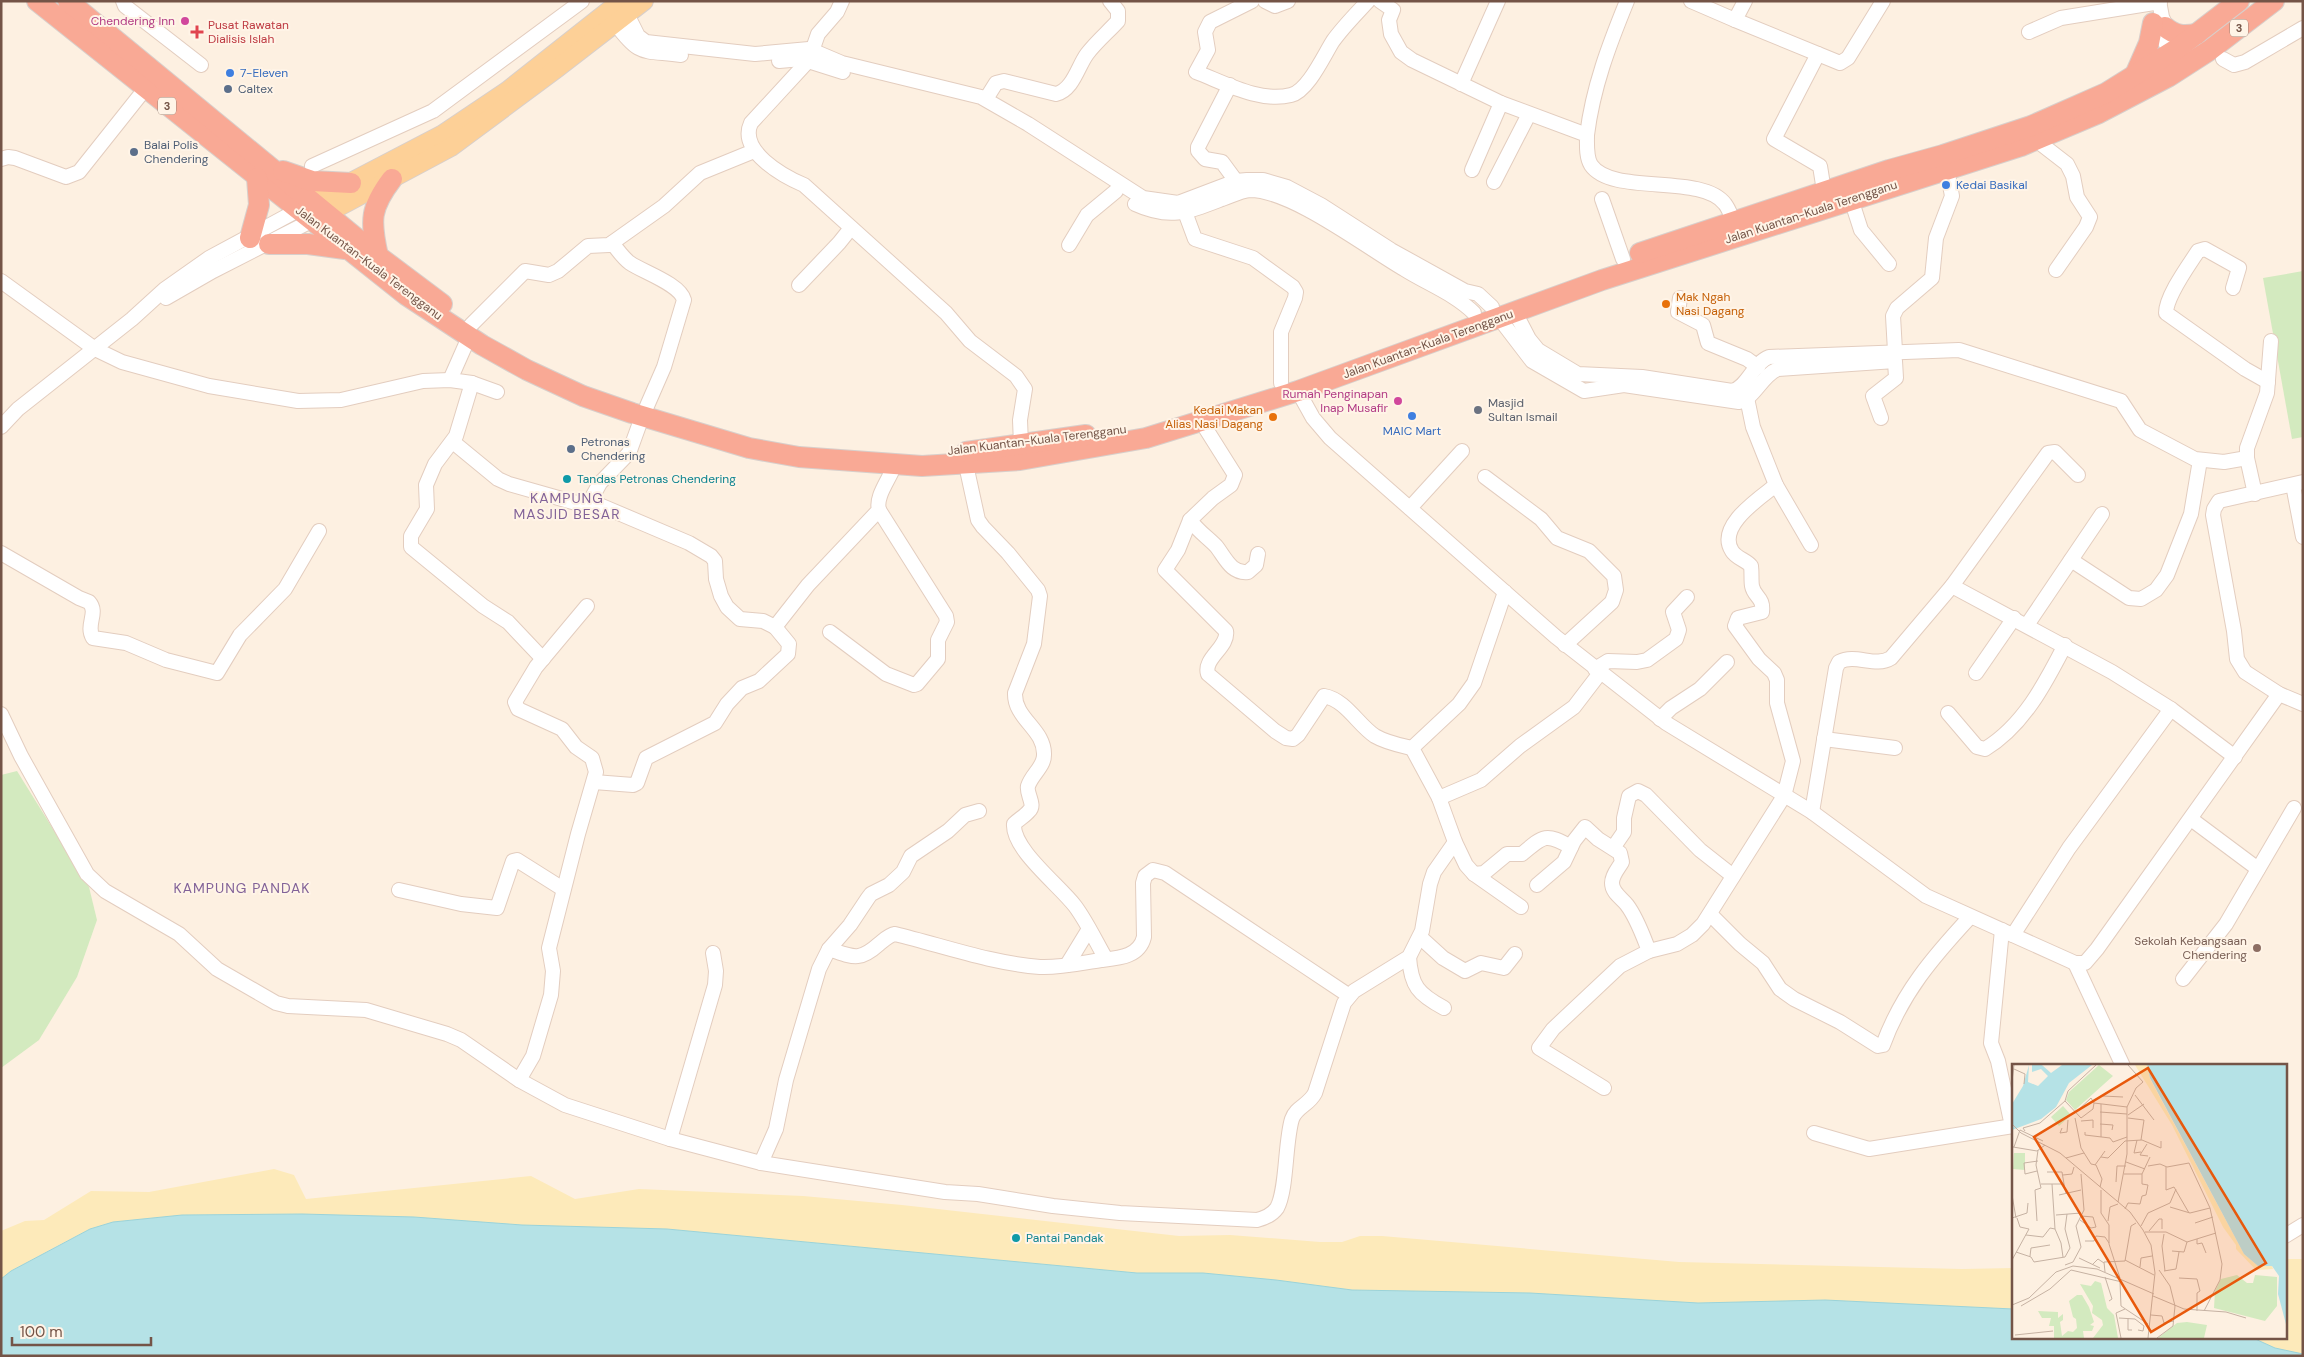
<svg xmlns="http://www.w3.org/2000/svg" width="2304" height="1357" font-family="'DM Sans',sans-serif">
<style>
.green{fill:#d3eabf}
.sand{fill:#fdeaba}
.water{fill:#b5e2e6;stroke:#9bd3d8}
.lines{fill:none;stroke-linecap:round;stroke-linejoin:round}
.minor-casing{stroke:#e3cdbf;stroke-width:16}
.major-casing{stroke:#d8cfcb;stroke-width:20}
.highway-casing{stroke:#d8cfcb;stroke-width:22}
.minor{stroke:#fff;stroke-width:14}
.major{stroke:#fdd097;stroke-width:18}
.highway{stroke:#f9a995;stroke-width:20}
.hotel-dot{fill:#d1479c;stroke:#fff4e7;stroke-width:2}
.health-dot{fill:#e0444e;stroke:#fff4e7;stroke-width:2}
.shop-dot{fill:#3f7fe0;stroke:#fff4e7;stroke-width:2}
.service-dot{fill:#5c6f8a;stroke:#fff4e7;stroke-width:2}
.food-dot{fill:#e8710a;stroke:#fff4e7;stroke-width:2}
.worship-dot{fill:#6b7280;stroke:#fff4e7;stroke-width:2}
.culture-dot{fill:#0f9aa8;stroke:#fff4e7;stroke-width:2}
.education-dot{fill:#8d6e63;stroke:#fff4e7;stroke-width:2}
.labels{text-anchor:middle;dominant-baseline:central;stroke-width:4;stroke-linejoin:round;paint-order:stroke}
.shield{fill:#fff4e7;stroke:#9e8477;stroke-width:1}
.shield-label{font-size:11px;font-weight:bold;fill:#745447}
.hotel-label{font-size:12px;fill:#b23c85;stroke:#fff4e7;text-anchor:end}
.health-label{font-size:12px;fill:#be3a42;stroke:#fff4e7;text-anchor:start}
.shop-label{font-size:12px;fill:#366cbe;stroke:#fff4e7;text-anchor:start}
.service-label{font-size:12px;fill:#4e5e75;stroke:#fff4e7;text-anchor:start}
.street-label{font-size:12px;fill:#745447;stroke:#fff4e7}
.food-label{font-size:12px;fill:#c56008;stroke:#fff4e7;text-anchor:start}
.worship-label{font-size:12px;fill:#5b616d;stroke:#fff4e7;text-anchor:start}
.culture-label{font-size:12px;fill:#0d838f;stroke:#fff4e7;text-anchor:start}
.education-label{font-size:12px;fill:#785e54;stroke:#fff4e7;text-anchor:end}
.neighbourhood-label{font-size:14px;letter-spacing:1px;fill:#826298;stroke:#fff4e7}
.inset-road{fill:none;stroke:#c6b2a3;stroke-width:1}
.view{fill:#e8590c;fill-opacity:0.15;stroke:#e8590c;stroke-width:2.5}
.inset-edge{fill:none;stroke:#745447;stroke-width:2.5}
</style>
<rect width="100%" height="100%" fill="#fdf0e1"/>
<g class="green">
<polygon points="2303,271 2303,437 2292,439 2263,278"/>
<polygon points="17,771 89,887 97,920 77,977 39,1040 1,1068 1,775"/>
</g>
<g class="sand">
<polygon points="274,1169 294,1175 306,1199 531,1176 575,1199 639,1189 803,1196 902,1205 1179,1236 1230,1235 1320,1242 1342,1242 1360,1236 1382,1236 1679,1262 1962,1269 2013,1268 2013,1309 1825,1300 1698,1303 1530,1293 1352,1290 1276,1280 1203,1273 1137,1273 667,1229 522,1225 414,1217 302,1214 182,1215 113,1222 90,1229 57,1246 11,1271 1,1279 1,1231 25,1221 44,1220 91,1191 149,1192"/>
<polygon points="2285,1259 2303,1259 2303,1354 2275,1348 2253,1338 2285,1338"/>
</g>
<polygon class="water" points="302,1214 414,1217 522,1225 667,1229 1137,1273 1203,1273 1276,1280 1352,1290 1530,1293 1698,1303 1825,1300 2013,1309 2013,1338 2253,1338 2275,1348 2303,1354 2303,1356 1,1356 1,1279 11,1271 90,1229 113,1222 182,1215"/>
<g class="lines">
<g class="minor-casing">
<g id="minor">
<polyline points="123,1 125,6 201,65"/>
<path d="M842,1L837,12L818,34L809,60L751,123C738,151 783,176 804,185L946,313L970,341L1016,376L1025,389L1020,420L1021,444"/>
<path d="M1252,1L1210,22L1205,32L1208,50L1196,72C1225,83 1260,103 1291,95C1308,91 1324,55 1333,41C1343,27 1356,14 1368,1"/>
<polyline points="1265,1 1275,6 1288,1"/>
<path d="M1380,1L1393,10L1389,20L1391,34L1401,52L1412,60L1501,103L1587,135C1587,144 1586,157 1591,165C1612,196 1702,173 1725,204C1729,209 1731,216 1734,222"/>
<polyline points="1691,1 1735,20 1745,1"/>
<polyline points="2159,1 2162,17 2170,35"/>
<polyline points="627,14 638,36 646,42 755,54 809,49 842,63 981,97 1028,124 1143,198 1178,203 1236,181 1247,180 1263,180 1287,187 1321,205 1391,250 1465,291 1478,294 1492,307"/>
<polyline points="1735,20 1840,63 1848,58 1883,1"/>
<polyline points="2153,21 2171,53"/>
<path d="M615,23C640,57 642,50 681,55"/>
<polyline points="2029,32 2061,18 2160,2"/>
<polyline points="1818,54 1774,139 1820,166 1824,191"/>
<polyline points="2223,59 2234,65 2245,62 2303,28"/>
<polyline points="779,61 802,59 843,72"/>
<polyline points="1461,84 1498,1"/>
<polyline points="1230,85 1198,147 1198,151 1205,159 1222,162 1236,181"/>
<path d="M986,99L996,83L1004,81L1056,94C1073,90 1078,66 1087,54C1096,42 1108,32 1118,21V11L1110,1"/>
<path d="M1587,135C1593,87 1609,45 1627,1"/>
<polyline points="2036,140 2067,164 2073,176 2077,197 2090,217 2086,227 2056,270"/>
<polyline points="1,159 8,157 15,158 66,177 79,172 145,89"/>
<polyline points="312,166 433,111 582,1"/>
<polyline points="1472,170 1501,103"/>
<polyline points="1494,182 1529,114"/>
<polyline points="1602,199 1623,259"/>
<polyline points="1851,199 1861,230 1889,264"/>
<path d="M1135,204C1170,220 1188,212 1222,199C1231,196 1240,191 1250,190C1292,190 1366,247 1404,269C1428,284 1455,294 1474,313"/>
<polyline points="1185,212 1195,239 1253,258 1293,287 1296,292 1295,298 1281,332 1281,383"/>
<path d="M612,243C618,250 623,258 630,263C643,272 680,284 684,300L664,367L647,406"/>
<polyline points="1069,245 1087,215 1116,191"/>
<polyline points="1,281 95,349 122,362 209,386 298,401 341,400 423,381 450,380 472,383 497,392"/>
<polyline points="799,285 839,243 851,228"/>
<path d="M2233,288L2239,268L2205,249L2198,251C2189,265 2166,296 2166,313L2245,369L2268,382"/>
<polyline points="166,298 213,271 311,221"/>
<polyline points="1680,298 1678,312 1703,325 1708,343 1747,359 1758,367"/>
<path d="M1515,312L1529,339L1538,350L1578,374L1642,377L1732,391C1748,387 1753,363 1769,357L1959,350L2121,401L2140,430L2195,459L2224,462L2247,458"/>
<path d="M1499,318L1532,361L1584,391L1624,385L1739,402C1755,398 1762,375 1778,369L1895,361L1896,378L1873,396L1881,418"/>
<polyline points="471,325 525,271 549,275 558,271 588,246 609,245 664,206 700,173 754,151"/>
<polyline points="1895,351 1893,316 1897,308 1932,278 1936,238 1952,196 1947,169"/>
<polyline points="450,380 469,337"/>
<polyline points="472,383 456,436 435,464 426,485 427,509 411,536 411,547 483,606 508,622 543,659"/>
<polyline points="1298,391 1313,418 1330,438 1556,637 1666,723 1812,812 1926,896 2075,963 2085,963 2097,949 2279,694"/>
<polyline points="1742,392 1747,398 1753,427 1776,485 1811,545"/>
<path d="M1201,421L1235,475L1231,485L1213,498L1190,520L1178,550L1165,570L1226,631C1229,647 1203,658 1208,674L1275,731L1286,738L1293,739L1298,735L1324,696C1346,700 1358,725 1375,736C1387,743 1399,745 1412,748"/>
<polyline points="1,427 18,409 132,319 165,289 209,258 298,210"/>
<polyline points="453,442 498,479 509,484 576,503 590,501 689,543 711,556 715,561 716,579 721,596 727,607 740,619 763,621 775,627"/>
<path d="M966,465L978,520L983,527L1008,553L1038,590L1040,596L1034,644L1015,693C1014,719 1045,729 1044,755C1044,767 1032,774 1028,786C1026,794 1036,805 1029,811C1025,816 1019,819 1014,824C1012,849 1059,885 1075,906C1087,922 1096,942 1106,959"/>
<polyline points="1485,477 1541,519 1557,538 1589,551 1614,576 1616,590 1612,602 1565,645"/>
<polyline points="2303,482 2219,501 2214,509 2213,515 2234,631 2237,659 2245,672 2279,694 2303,704"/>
<polyline points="2293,485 2303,537"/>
<polyline points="2255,494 2247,458 2247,448 2267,393 2271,341"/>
<polyline points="590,501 600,483 629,453 642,417"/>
<polyline points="1410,508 1462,451"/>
<path d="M1190,520C1198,531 1207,537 1216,546C1225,557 1231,574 1248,572L1256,565L1258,554"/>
<path d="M1,553L79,598L89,602C99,613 85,625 93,638L126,643L166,660L217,673L240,635L285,589L319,531"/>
<polyline points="2071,560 2129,598 2141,599 2156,590 2167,575 2191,514 2200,460"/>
<polyline points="1952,586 2112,672 2171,709 2235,757"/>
<polyline points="1505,592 1474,683 1459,704 1412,748 1439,798 1455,842 1466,865 1474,874 1521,907"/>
<polyline points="2027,625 2102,514"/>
<polyline points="830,632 886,674 914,685 917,684 938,659 938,640 947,622 946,616 879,510"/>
<polyline points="1595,669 1608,661 1637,662 1647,660 1676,639 1679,630 1673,612 1687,597"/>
<polyline points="1976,673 2014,618"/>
<path d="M1948,713L1977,747L1985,749C2023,726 2045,684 2065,645"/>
<path d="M1,714L21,756L87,874L105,891L179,934L217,969L276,1003L288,1006L366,1010L447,1034L461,1040L519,1080L565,1105L670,1139L761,1163L945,1192L978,1194L1053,1206L1120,1213L1257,1220C1265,1218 1272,1215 1277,1208C1287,1190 1285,1141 1292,1119C1296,1107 1309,1105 1315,1093L1344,1003L1354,991L1409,957L1422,931L1430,884L1434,872L1455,842"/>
<polyline points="1660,719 1671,708 1700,689 1727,662"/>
<polyline points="1824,739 1895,748"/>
<path d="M594,782L633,785L637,783L646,758L715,723L727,704L742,688L759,681L788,654L789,644L775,627L808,585L879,510C875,496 890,479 895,464"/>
<polyline points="1439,798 1481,780 1520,746 1574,707 1600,673"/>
<path d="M1812,812L1836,668L1839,662C1856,653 1875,668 1891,658L1952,586L2048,453L2055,452L2078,475"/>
<polyline points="2191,819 2258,869"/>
<polyline points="1613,848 1624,832 1624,818 1629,796 1638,791 1646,795 1700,850 1733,876"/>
<path d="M1474,874L1484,873L1507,854H1522C1544,835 1546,833 1571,847"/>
<path d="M1537,885L1564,862L1574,841L1585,827L1598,839L1620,853L1622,862C1618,869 1612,875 1612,883C1612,893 1622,898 1627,905C1637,918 1643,936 1649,951"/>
<polyline points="399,890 461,904 497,908 513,861 517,860 563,889"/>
<path d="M1710,914L1740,944L1763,963L1780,989L1794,999L1840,1022L1878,1046L1883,1045C1902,993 1933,957 1970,917"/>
<polyline points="2002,930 1991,1043 1998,1061 2012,1126"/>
<polyline points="2013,935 2069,848 2171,709"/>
<polyline points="1420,937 1443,958 1465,971 1481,963 1504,968 1515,954"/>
<path d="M829,949C853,957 859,962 879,944C884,940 889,935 895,934C944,946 990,963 1040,967C1060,968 1081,963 1101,960C1119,958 1139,957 1144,937L1143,883L1145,876L1153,870L1165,873L1348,995"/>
<path d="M1409,957C1411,986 1418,994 1444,1008"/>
<polyline points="2075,963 2123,1066"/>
<polyline points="1067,965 1089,929"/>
<polyline points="2183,979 2226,924 2294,808"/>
<polyline points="519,1080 533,1056 551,995 553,971 549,948 578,834 596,772 592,758 576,747 562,729 518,709 515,702 536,667 587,606"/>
<path d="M1604,1088L1539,1048L1553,1029L1620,966L1649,951L1677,944L1692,935L1703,924L1784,796L1793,761L1777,703V680L1774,673L1759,659L1735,626L1738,618L1762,612C1764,597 1754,597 1752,586C1751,580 1752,573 1751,566C1746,560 1736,558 1732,551C1716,526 1760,498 1776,485"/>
<polyline points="1814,1133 1869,1149 2013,1126"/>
<polyline points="670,1139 715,985 716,971 713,953"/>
<polyline points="761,1163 776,1129 786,1080 819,969 829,949 850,925 868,898 871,894 889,885 903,872 911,856 948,831 965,815 979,811"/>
<polyline points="2285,1236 2303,1225"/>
</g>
</g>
<g class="major-casing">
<g id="major">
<polyline points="301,208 443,134 507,91 621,1"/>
<polyline points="316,219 451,147 556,69 644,1"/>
</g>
</g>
<g class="highway-casing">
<g id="highway">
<polyline points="37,1 406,295 482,345 527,370 583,396 632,413 749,448 799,457 922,466 1020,460 1146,438 1298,391 1602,280 2021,146 2099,113 2168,77 2210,50 2274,1"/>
<polyline points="68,1 378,256 442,304"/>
<path d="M2165,27C2176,36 2183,36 2197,34"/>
<polyline points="2135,75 2149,43 2153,23"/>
<polyline points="283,171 312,181 351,183"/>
<polyline points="250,238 259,205 257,178"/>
<polyline points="269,244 308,244 345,249"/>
<polyline points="1640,253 1889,170 1943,155 2031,126 2106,93 2178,48 2239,1"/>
<path d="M378,256C370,220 370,208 392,179"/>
<polyline points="966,452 1086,435"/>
</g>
</g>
<use href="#minor" class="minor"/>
<use href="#major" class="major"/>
<use href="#highway" class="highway"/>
</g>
<g class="hotel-dot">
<circle cx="185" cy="21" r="5"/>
<circle cx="1398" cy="401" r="5"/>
</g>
<path class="health-dot" d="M194.5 24.5h5v5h5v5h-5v5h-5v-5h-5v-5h5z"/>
<g class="shop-dot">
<circle cx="230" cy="73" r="5"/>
<circle cx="1946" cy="185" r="5"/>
<circle cx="1412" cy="416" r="5"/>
</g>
<g class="service-dot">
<circle cx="228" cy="89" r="5"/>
<circle cx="134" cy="152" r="5"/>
<circle cx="571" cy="449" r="5"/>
</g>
<g class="food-dot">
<circle cx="1666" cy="304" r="5"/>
<circle cx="1273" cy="417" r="5"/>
</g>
<circle class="worship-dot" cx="1478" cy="410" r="5"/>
<g class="culture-dot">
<circle cx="567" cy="479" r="5"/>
<circle cx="1016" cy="1238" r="5"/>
</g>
<circle class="education-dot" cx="2257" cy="948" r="5"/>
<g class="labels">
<g class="shield">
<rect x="2230" y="19.5" width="18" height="17" rx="4"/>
<rect x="158" y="97.5" width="18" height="17" rx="4"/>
</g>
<g class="shield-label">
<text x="2239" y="28">3</text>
<text x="167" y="106">3</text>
</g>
<g class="hotel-label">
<text x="175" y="21">Chendering Inn</text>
<text x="1388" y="394">Rumah Penginapan<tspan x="1388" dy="14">Inap Musafir</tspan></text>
</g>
<g class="health-label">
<text x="208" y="25">Pusat Rawatan<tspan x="208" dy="14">Dialisis Islah</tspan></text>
</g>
<g class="shop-label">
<text x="240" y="73">7-Eleven</text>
<text x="1956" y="185">Kedai Basikal</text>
<text x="1412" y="431" text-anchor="middle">MAIC Mart</text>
</g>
<g class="service-label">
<text x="238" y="89">Caltex</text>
<text x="144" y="145">Balai Polis<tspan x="144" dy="14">Chendering</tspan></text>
<text x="581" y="442">Petronas<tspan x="581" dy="14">Chendering</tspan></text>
</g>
<g class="street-label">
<text transform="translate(1811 212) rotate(-18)">Jalan Kuantan-Kuala Terengganu</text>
<text transform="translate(369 263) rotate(37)">Jalan Kuantan-Kuala Terengganu</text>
<text transform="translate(1428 344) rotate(-20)">Jalan Kuantan-Kuala Terengganu</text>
<text transform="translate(1037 440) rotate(-7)">Jalan Kuantan-Kuala Terengganu</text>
</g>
<g class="food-label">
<text x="1676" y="297">Mak Ngah<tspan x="1676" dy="14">Nasi Dagang</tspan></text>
<text x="1263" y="410" text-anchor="end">Kedai Makan<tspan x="1263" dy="14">Alias Nasi Dagang</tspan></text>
</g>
<g class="worship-label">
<text x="1488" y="403">Masjid<tspan x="1488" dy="14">Sultan Ismail</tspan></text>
</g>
<g class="culture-label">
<text x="577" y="479">Tandas Petronas Chendering</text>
<text x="1026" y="1238">Pantai Pandak</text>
</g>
<g class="education-label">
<text x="2247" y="941">Sekolah Kebangsaan<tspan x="2247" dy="14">Chendering</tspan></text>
</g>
<g class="neighbourhood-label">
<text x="567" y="498">KAMPUNG<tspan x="567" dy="16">MASJID BESAR</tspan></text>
<text x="242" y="888">KAMPUNG PANDAK</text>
</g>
</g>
<g transform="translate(2012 1064)">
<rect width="275" height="275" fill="#fdf0e1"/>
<path d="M87,1L101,12L63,46L54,36L57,28ZM51,42L59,51L47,62L39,53ZM2,89H13V106L1,105ZM225,211L235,219H241L243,211L265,213V242L253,257L202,244L203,227L209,215ZM83,217L89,219L95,244L102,251L106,274H81L91,261L90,256L80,249L81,242L68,220L79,222ZM65,231H70L77,243L82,258L78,261L82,262L80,267H71L72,274H42V262H37L39,254H30L26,247L46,248V254L51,250V256L48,258L50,272L56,267L61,268L65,264L64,255L61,253L57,237ZM175,258L195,261L192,274H146L165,259Z" fill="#d3eabf"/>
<path d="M123,1H135L138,15L232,190L246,202H260L261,205L244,206L224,185V181L211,163L160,61Z" fill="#fdeaba"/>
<path d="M17,1L16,18L26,22L36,12L29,5L20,8V1H30L39,9L50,1H80L57,19L44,43L29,55L0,66V40L11,22ZM135,1H275V264L266,230L267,212L260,202H246L232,190L138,14Z" fill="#b5e2e6"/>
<path class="inset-road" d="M2,5L13,10L12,20M0,17L2,1M123,31L142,56M91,32L111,33M53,37L69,54L81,45L82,39M115,43L124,24L131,18L116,1M88,48L115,50M63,49L79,34L82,39L115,43V90L106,138M116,51L132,40M63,54L69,84L79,100L84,101L90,115L88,123M116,54L132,56L129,76M69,57L81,56V64M0,60L9,69L48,89L118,148L131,166L139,181L143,209L136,274M88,60L101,61L100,66M50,64L48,69L55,68L56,56M13,67L11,64L28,59L53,37L56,27L84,1M73,68V71L98,74L101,78L115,73M89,73V40M125,76L122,89L129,88M135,80L128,91L136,92M1,83L25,87L33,81M2,83L8,66L31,77M89,93L96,94L113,77L130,76L149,84V77M54,94L72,89M114,98L133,105M83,101L93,87M136,102L148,100L155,103L177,99L198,144L210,200L208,216L192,247M154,103V126L162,123L177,149M25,107L13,110L12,99L26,97M35,108H50L52,120M112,110H130L138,93M51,111L60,110L62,103M104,118L105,102H114M29,120H52L54,130M40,120L43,165L49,179L51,193M23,126L29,124L24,101L26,86M23,126L25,157M89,126V149L97,161V180L108,214M0,131L4,154M47,131L69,126M158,143L178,149L198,144M113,145L116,139L128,140L130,132L134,131L136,121L130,120V110M44,151L69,149M0,154L15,149L16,139M68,156L79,164L84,163L81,153L69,152M96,157L98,143L106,140M183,159L201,153M129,162L136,149L158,139L164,125M137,167L147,155H150V165M133,168H154L175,178L204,169M152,170L150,182L153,207M14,171L31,173L38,164L43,165M185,175V180L190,179L194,189M73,177H82L84,172L93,173L97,179M160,187L172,188L175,178M4,188L19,193L22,198L53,193L58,184L53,165L55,150M18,192L19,184L38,181M67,194L88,204M0,196L17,165L8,163L5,154M113,196L142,211M53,201L61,198L69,183L64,162L72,146L69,110M80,201L86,195L92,199M128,203L129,194L140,192M152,207L164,205L167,188M93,208L92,198L113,197L119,162L124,159M93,213L100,235L97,237M167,214L185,215L188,227L185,229V247M108,218L109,242L136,260M141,232L172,245L214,248L234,254M0,241L17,234L44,208L61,202L85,205L142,230M9,242L38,225L59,206L110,218M139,251L150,252L152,259L162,257M107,254L123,255L132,262L131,267L126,266M116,254V266H120M3,271L41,267M109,274L104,249L113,245M145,274L161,262L163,242L158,222L147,206"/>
<path class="view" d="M136,4L254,199L139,268L22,73Z"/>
<rect width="275" height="275" class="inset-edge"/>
</g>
<rect width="2304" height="1357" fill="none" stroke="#745447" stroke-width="5"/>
<path d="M12 1337v8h139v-8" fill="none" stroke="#745447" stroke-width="2.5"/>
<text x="20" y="1337" font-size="15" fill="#745447" stroke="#fff4e7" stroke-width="4" paint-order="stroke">100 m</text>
</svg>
